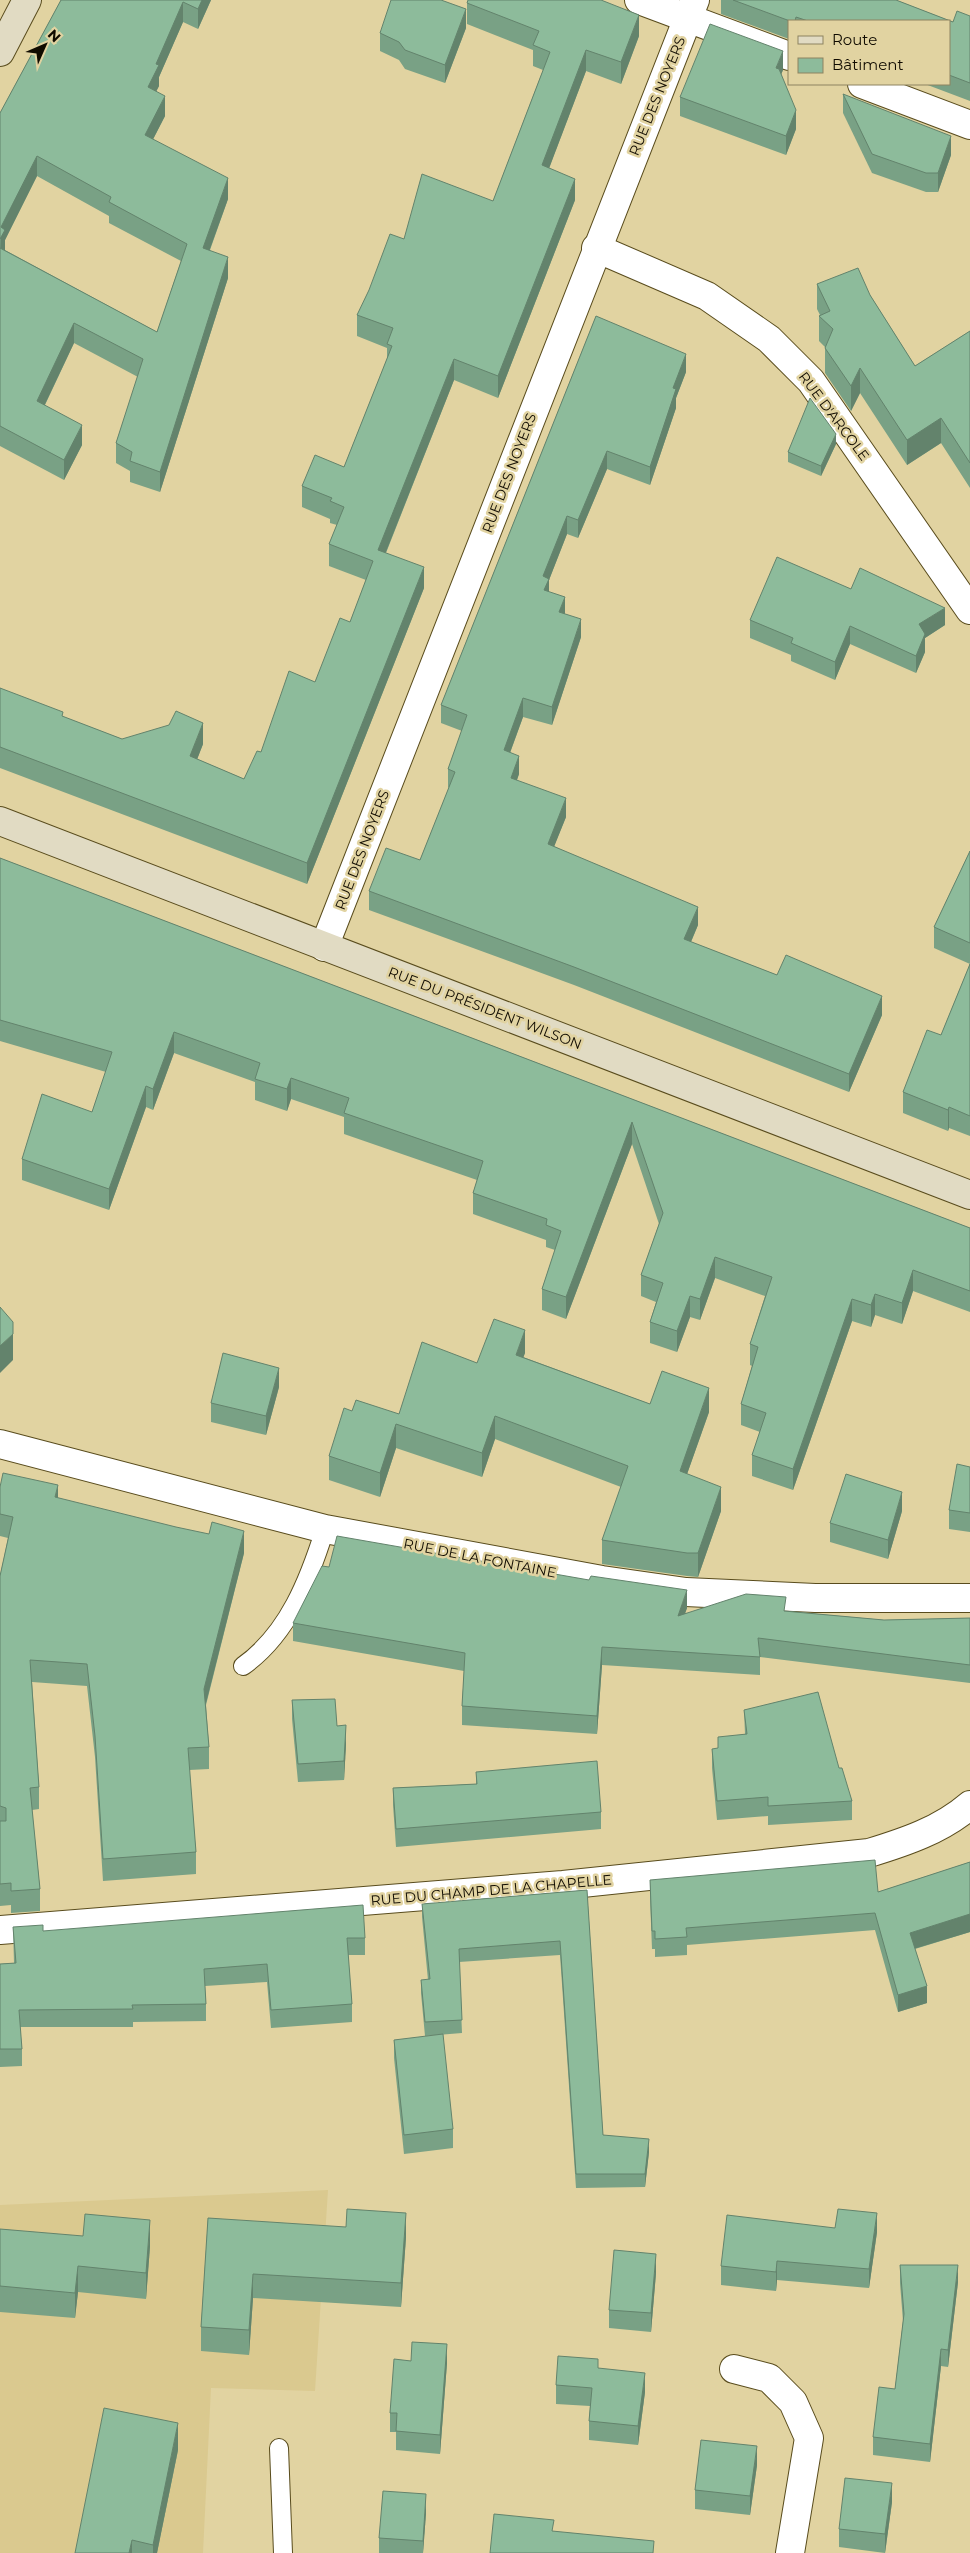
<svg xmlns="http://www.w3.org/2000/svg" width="970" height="2553" font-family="Montserrat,sans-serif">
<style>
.built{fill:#dac98f}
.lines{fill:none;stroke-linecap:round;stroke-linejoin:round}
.lane-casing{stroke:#594c1d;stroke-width:20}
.street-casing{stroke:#594c1d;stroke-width:30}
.secondary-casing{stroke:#594c1d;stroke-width:30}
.lane{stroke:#fff;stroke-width:18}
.street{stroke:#fff;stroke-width:28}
.secondary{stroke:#e1dbc3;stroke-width:28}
.wall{fill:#79a185;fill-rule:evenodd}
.shaded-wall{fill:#63836c}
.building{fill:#8dbb9b;stroke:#63836c}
.labels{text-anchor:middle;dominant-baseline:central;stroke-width:5;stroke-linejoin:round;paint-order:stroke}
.street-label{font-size:14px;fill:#100b00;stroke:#e1d3a1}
</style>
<rect width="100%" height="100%" fill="#e1d3a1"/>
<polygon class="built" points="328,2190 315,2391 211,2388 203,2553 0,2553 0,2205"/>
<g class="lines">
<g class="lane-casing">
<g id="lane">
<path d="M243,1666C288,1634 309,1580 325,1529"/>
<polyline points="279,2448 283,2553"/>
</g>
</g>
<g class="street-casing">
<g id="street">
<polyline points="639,0 789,56"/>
<polyline points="862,84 970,125"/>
<polyline points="596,248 707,296 769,339 811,381 970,610"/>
<polyline points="324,947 695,0"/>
<polyline points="0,1444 325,1529 602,1580 686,1592 815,1598 970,1598"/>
<path d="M0,1930L563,1885L869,1853C905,1842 941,1830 970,1805"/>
<polyline points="734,2369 769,2378 793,2402 809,2438 790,2553"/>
</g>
</g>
<g class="secondary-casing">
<g id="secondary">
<polyline points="0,52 27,0"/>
<polyline points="0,821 970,1195"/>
</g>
</g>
<use href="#lane" class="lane"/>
<use href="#street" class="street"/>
<use href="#secondary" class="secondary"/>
</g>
<g class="wall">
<path d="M61,0H211L198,29L183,22L159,77V86L156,91L165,116L153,139L228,199L210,250L228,278L160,492L130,482V471L116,463V443L138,377L74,343L45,405L82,445L64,480L0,446V113ZM37,176L109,216V223L181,261L157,332L5,250V240Z"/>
<polygon points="721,0 896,0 953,22 970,16 970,101 925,84 949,84 949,21 789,21 789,39 721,14"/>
<polygon points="467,3 639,36 621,84 586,71 549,168 575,200 498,398 454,380 386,553 424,588 307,884 0,768 0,688 63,717 122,739 203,744 197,759 244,779 261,752 315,682 350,622 366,580 329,566 329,544 337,525 330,523 330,519 302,507 302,486 344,467 387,359 387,348 357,336 357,315 404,239 493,201 543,70 533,66 533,50 467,24"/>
<polygon points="466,28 445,83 405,69 399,60 380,51 380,33"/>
<polygon points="783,70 781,74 796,129 786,155 680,116 680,97"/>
<polygon points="843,94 951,155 938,192 926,192 872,173 843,113"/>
<polygon points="817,284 870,295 915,366 970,331 970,488 941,443 907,465 860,393 851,411 825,373 825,347 819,341 819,316 820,315 817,309"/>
<polygon points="596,316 686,372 676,398 676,408 650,485 607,469 578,538 567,534 549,580 549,592 581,637 552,725 523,717 510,753 519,774 517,780 566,817 554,846 698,925 691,942 882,1015 849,1092 574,985 369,910 369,891 420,860 449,788 448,787 448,769 462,731 441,723 441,705"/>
<polygon points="836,444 821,476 788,462 788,452"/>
<polygon points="851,589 945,625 925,638 925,652 916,673 850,644 835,680 791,661 791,655 750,638 750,620"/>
<polygon points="970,851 970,1136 949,1128 948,1131 903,1113 903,1092 941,1035 970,964 934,948 934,927"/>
<polygon points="0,858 970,1228 970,1312 913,1291 902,1324 875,1315 871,1327 852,1321 793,1490 752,1476 752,1455 760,1432 741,1425 741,1404 752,1366 750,1365 750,1344 765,1296 715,1278 700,1320 690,1317 677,1352 650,1343 650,1322 656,1302 641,1296 641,1275 659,1224 632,1144 566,1319 542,1310 542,1289 555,1250 546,1247 546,1240 473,1214 473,1193 477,1180 344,1134 344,1117 291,1099 287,1111 255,1100 255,1082 174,1053 153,1110 146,1107 109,1210 22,1180 22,1159 92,1112 106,1072 0,1041"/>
<polygon points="525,1353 523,1357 650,1404 709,1412 687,1474 721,1511 698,1577 687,1576 602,1564 602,1540 621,1487 495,1439 482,1477 396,1448 380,1497 329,1480 329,1456 352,1411 399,1414 477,1363"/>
<polygon points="279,1387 266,1435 211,1422 211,1403"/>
<polygon points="970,1467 970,1532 949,1529 949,1510"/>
<polygon points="0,1487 58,1498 244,1553 206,1705 209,1747 209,1769 189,1770 196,1852 196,1874 103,1881 95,1757 87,1686 32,1682 39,1787 39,1809 32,1810 40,1889 40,1911 11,1913 11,1905 0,1906 0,1576 8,1538 0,1536"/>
<polygon points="902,1511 888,1559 830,1542 830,1523"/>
<polygon points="687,1608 685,1613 786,1611 884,1620 970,1618 970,1683 760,1657 760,1675 602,1665 597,1734 462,1725 462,1706 464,1671 293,1641 293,1623"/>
<polygon points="292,1700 337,1726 346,1744 344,1780 298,1782 292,1719"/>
<polygon points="744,1710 839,1768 852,1801 852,1820 768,1825 768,1816 717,1820 712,1768 712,1749 718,1749 745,1734"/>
<polygon points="476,1772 601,1812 601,1829 396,1847 393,1805 393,1788 476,1784"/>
<polygon points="970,1862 970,1932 915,1949 927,2003 898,2012 875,1930 687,1945 687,1955 655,1957 655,1949 652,1949 650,1898 650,1880 878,1892"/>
<polygon points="587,1890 603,2135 649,2152 645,2187 576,2188 560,1955 459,1962 462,2033 425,2036 421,1993 421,1980 428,1980 422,1917 422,1904"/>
<polygon points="13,1927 43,1931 365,1938 365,1955 348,1955 352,2004 352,2022 271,2028 267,1982 205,1986 206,2004 206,2021 133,2022 133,2027 20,2027 22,2049 22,2066 0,2067 0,1964 14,1963"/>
<polygon points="394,2040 453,2129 453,2148 404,2154 394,2058"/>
<polygon points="208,2218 406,2237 401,2307 253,2298 249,2355 201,2351 201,2327"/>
<polygon points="0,2229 150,2246 146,2299 78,2292 75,2318 0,2312"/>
<polygon points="877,2232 869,2288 777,2280 776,2291 721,2285 721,2266"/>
<polygon points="900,2265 958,2282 948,2367 941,2366 930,2462 873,2455 873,2437 895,2389 903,2321 900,2283"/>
<polygon points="656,2273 651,2332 609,2328 609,2310"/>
<polygon points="411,2361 447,2363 440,2454 396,2450 396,2432 390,2432 390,2413"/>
<polygon points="598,2368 645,2392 638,2445 589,2440 589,2421 590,2406 556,2404 556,2385"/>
<polygon points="178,2450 157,2553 75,2553"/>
<polygon points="757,2465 750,2515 695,2509 695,2490"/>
<polygon points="892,2502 885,2553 839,2547 839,2529"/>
<polygon points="426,2513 423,2553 379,2553 379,2538"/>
</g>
<g class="shaded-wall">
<polygon points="202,0 211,0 198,29 198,9"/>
<polygon points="183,2 183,22 159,77 159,86 148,108 148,87 156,64"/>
<polygon points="466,9 466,28 445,83 445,65"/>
<polygon points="639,15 639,36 621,84 621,62"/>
<polygon points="586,50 586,71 542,187 542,165"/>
<polygon points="783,51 783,70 776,87 776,68"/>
<polygon points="165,96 165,116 145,155 145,135"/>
<polygon points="796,110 796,129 786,155 786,136"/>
<polygon points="951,136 951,155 938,192 938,173"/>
<polygon points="37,156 37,176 5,240 5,250 0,260 1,227"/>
<polygon points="228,178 228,199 203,268 203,248"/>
<polygon points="575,179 575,200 498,398 498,376"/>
<polygon points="228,257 228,278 160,492 160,472"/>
<polygon points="74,323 74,343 37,421 37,401"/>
<polygon points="686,354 686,372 676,398 676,408 650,485 650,467 673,388"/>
<polygon points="454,359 454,380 378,572 378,550"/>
<polygon points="860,368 860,393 851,411 851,386"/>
<polygon points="941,418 941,443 907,465 907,440"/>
<polygon points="82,425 82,445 64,480 64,460"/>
<polygon points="836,434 836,444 821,476 821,466"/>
<polygon points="607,451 607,469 578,538 578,520"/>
<polygon points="567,516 567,534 549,580 549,597 544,609 543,576"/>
<polygon points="424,567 424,588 307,884 307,863"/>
<polygon points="565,597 565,616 559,612"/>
<polygon points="945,608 945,625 925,638 925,652 916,673 916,656 919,624"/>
<polygon points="581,619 581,637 552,725 552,707"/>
<polygon points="850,626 850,644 835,680 835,662"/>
<polygon points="523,698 523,717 504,769 504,750"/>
<polygon points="203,723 203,744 190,778 190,756"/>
<polygon points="519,756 519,774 511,796 511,778"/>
<polygon points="566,798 566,817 548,862 548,844"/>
<polygon points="698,907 698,925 684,958 684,939"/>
<polygon points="882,996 882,1015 849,1092 849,1074"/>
<polygon points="174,1032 174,1053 153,1110 153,1089"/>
<polygon points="291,1078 291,1099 287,1111 287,1089"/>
<polygon points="146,1086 146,1107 109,1210 109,1189"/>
<polygon points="949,1107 949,1128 948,1131 948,1110"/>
<polygon points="632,1122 632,1144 566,1319 566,1297"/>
<polygon points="715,1257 715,1278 700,1320 700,1299"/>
<polygon points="913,1270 913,1291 902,1324 902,1303"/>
<polygon points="875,1294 875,1315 871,1327 871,1305"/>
<polygon points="690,1296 690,1317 677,1352 677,1331"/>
<polygon points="852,1299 852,1321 793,1490 793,1469"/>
<polygon points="525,1330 525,1353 516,1378 516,1355"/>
<polygon points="13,1334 13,1360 0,1373 0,1346"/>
<polygon points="279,1368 279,1387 266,1435 266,1416"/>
<polygon points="709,1388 709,1412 680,1494 680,1471"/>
<polygon points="495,1416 495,1439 482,1477 482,1453"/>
<polygon points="396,1424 396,1448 380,1497 380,1473"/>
<polygon points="58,1485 58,1507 55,1497"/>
<polygon points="721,1487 721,1511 698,1577 698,1553"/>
<polygon points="902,1492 902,1511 888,1559 888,1540"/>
<polygon points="244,1531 244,1553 204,1711 204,1689"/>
<polygon points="687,1590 687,1608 678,1634 678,1616"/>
<polygon points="602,1647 602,1665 597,1734 597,1716"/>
<polygon points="346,1725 346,1744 344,1780 344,1761"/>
<polygon points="970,1914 970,1932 910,1950 910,1933"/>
<polygon points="927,1986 927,2003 898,2012 898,1995"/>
<polygon points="649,2139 649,2152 645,2187 645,2174"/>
<polygon points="406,2213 406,2237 401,2307 401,2283"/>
<polygon points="877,2213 877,2232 869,2288 869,2269"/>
<polygon points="150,2220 150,2246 146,2299 146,2273"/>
<polygon points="656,2254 656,2273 651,2332 651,2313"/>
<polygon points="777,2261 777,2280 776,2291 776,2272"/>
<polygon points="958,2265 958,2282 948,2367 948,2350"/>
<polygon points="78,2266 78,2292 75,2318 75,2293"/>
<polygon points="253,2274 253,2298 249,2355 249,2330"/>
<polygon points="447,2344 447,2363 440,2454 440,2435"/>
<polygon points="941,2349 941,2366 930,2462 930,2444"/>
<polygon points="645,2373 645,2392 638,2445 638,2426"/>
<polygon points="178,2423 178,2450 157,2553 153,2553 153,2545"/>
<polygon points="757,2446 757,2465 750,2515 750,2496"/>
<polygon points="892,2483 892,2502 885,2553 885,2534"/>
<polygon points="426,2494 426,2513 423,2553 423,2541"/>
<polygon points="132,2540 132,2553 129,2553"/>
</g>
<g class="building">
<polygon points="61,0 202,0 198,9 183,2 156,64 159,65 148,87 165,96 145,135 228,178 203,248 228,257 160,472 130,461 132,452 116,443 143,359 74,323 37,401 82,425 64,460 0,426 0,248 157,332 187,244 109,202 111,197 37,156 1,227 5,230 0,239 0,113"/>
<polygon points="391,0 441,0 466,9 445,65 405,50 399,42 380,33"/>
<polygon points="468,0 601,0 639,15 621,62 586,50 542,165 575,179 498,376 454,359 378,550 424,567 307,863 0,747 0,688 63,712 62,716 122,739 169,725 176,711 203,723 190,756 244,779 257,751 261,752 289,671 315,682 340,618 350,622 373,561 329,544 344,507 330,501 332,498 302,486 315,455 344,467 392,346 387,344 393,328 357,315 369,290 390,234 404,239 422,174 493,201 550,52 533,45 539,31 467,3"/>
<polygon points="733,0 896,0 953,22 957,11 970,16 970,83 949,75 949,21 808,21 796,17 795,21 790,21"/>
<polygon points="710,24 783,51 776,68 779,69 796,110 786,136 680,97"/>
<polygon points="843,94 951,136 938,173 926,173 872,154"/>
<polygon points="858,268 870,295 915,366 970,331 970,463 941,418 907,440 860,368 851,386 825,348 833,329 819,316 830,311 817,284"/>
<polygon points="596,316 686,354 673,388 676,389 650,467 607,451 578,520 567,516 543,576 549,579 544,590 565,597 559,612 581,619 552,707 523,698 504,750 519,756 511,778 566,798 548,844 698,907 684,939 777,975 786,955 882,996 849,1074 574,967 369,891 386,848 420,860 455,772 448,769 467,715 441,705"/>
<polygon points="810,398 836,434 821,466 788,452"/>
<polygon points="777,557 851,589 860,568 945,608 919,624 925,634 916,656 850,626 835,662 791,643 793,638 750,620"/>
<polygon points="970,851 970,943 934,927"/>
<polygon points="0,858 970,1228 970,1291 913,1270 902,1303 875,1294 871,1305 852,1299 793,1469 752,1455 766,1413 741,1404 758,1347 750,1344 772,1277 715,1257 700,1299 690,1296 677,1331 650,1322 663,1283 641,1275 663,1213 632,1122 566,1297 542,1289 561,1231 546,1225 547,1219 473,1193 483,1161 344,1113 349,1098 291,1078 287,1089 255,1079 260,1063 174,1032 153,1089 146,1086 109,1189 22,1159 42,1094 92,1112 112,1052 0,1020"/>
<polygon points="970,964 970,1116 949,1107 948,1110 903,1092 927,1030 941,1035"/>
<polygon points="0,1307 13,1322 13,1334 0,1346"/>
<polygon points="494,1319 525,1330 516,1355 650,1404 662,1371 709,1388 680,1471 721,1487 698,1553 687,1553 602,1540 628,1466 495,1416 482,1453 396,1424 380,1473 329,1456 344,1408 352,1411 356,1400 399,1414 422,1342 477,1363"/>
<polygon points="223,1353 279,1368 266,1416 211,1403"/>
<polygon points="957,1464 970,1467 970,1513 949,1510"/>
<polygon points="3,1473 58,1485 55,1497 176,1527 209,1534 212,1522 244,1531 204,1689 209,1747 188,1748 196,1852 103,1859 95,1736 87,1664 30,1660 39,1787 30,1788 40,1889 11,1891 11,1883 0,1884 0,1821 6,1821 6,1808 0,1806 0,1576 13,1517 0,1514 0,1487"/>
<polygon points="846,1474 902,1492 888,1540 830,1523"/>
<polygon points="337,1536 589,1580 591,1576 687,1590 678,1616 746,1594 786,1597 784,1611 884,1620 970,1618 970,1665 758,1638 760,1657 602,1647 597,1716 462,1706 465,1653 293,1623 322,1566 329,1567"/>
<polygon points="818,1692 839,1768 842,1768 852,1801 768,1806 768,1797 717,1801 712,1749 718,1748 718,1737 747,1734 744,1710"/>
<polygon points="335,1699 337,1726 346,1725 344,1761 298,1764 292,1700"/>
<polygon points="597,1761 601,1812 396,1829 393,1788 477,1784 476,1772"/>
<polygon points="875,1860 878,1892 970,1862 970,1914 910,1933 927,1986 898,1995 875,1913 686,1928 687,1937 655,1939 655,1931 652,1931 650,1880"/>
<polygon points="587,1890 603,2135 649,2139 645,2174 576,2174 560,1941 459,1949 462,2020 425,2022 421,1980 430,1979 422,1904"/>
<polygon points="363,1905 365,1938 347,1938 352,2004 271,2010 267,1964 204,1969 206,2004 132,2005 133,2009 19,2010 22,2049 0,2049 0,1964 16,1963 13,1927 43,1925 43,1931"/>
<polygon points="443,2034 453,2129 404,2135 394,2040"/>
<polygon points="347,2209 406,2213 401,2283 253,2274 249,2330 201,2327 208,2218 346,2227"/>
<polygon points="838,2209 877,2213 869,2269 777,2261 776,2272 721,2266 727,2215 835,2228"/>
<polygon points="85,2214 150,2220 146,2273 78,2266 75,2293 0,2286 0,2229 83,2236"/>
<polygon points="614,2250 656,2254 651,2313 609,2310"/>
<polygon points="900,2265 958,2265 948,2350 941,2349 930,2444 873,2437 879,2387 895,2389 904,2314"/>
<polygon points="412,2342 447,2344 440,2435 396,2431 397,2413 390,2413 394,2359 411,2361"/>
<polygon points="558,2356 598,2359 598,2368 645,2373 638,2426 589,2421 592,2388 556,2385"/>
<polygon points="104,2408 178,2423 153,2545 132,2540 129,2553 75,2553"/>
<polygon points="701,2440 757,2446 750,2496 695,2490"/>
<polygon points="845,2478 892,2483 885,2534 839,2529"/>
<polygon points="383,2491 426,2494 423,2541 379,2538"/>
<polygon points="494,2514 554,2520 552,2531 654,2541 653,2553 490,2553"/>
</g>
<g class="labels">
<g class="street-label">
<text transform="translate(657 96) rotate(-68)">RUE DES NOYERS</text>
<text transform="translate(834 416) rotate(53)">RUE D'ARCOLE</text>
<text transform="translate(509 473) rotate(-69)">RUE DES NOYERS</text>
<text transform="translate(362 850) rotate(-69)">RUE DES NOYERS</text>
<text transform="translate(485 1008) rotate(21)">RUE DU PRÉSIDENT WILSON</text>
<text transform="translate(480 1558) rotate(11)">RUE DE LA FONTAINE</text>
<text transform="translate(491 1890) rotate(-5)">RUE DU CHAMP DE LA CHAPELLE</text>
</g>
</g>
<rect x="788" y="20" width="162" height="65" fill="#e1d3a1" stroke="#8d8361"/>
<rect x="798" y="36" width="25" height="8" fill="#e1dbc3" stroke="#8d8361"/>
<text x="832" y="45" font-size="15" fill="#100b00">Route</text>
<rect x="798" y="58" width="25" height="15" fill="#8dbb9b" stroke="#8d8361"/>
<text x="832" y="70" font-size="15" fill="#100b00">Bâtiment</text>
<g transform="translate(45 45) rotate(45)" stroke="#e1d3a1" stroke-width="4" paint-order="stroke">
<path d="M0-4L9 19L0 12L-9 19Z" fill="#100b00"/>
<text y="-8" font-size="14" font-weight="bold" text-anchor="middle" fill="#100b00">N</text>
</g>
</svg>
